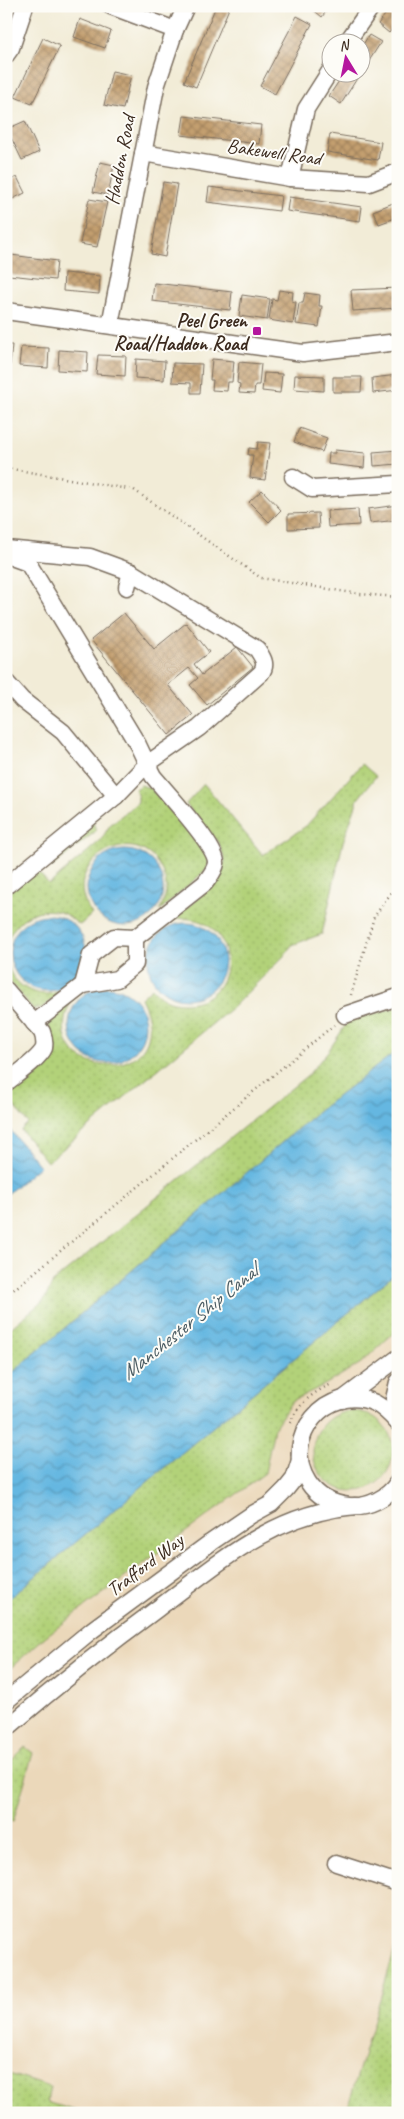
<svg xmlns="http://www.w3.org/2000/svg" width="404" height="2119" font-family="Caveat,sans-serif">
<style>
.built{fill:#ebd8ba}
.grass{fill:url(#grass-dots);stroke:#767e4c}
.water{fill:url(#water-waves);stroke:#507080}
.building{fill:url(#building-cross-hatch)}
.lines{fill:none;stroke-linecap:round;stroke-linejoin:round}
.minor-casing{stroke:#7b6e5f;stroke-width:19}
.path{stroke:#7b6e5f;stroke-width:2.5;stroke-dasharray:1 4;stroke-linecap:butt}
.minor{stroke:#fff;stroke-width:16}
.poi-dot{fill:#b5179e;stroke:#fdfcf7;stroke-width:2}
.labels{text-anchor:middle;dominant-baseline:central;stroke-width:4;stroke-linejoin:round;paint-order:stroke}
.street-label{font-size:20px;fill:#3b2a1e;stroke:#fdfcf7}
.poi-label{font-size:20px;font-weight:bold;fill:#3b2a1e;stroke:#fdfcf7;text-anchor:end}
.water-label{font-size:21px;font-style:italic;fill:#4a5b62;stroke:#fdfcf7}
</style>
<defs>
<pattern id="grass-dots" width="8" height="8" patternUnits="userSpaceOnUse" patternTransform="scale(1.25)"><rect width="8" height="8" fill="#b2d279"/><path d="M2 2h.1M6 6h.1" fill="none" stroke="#9ab468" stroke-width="1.8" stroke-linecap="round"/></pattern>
<pattern id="water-waves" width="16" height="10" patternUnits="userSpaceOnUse" patternTransform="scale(1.25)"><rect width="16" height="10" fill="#65b7e1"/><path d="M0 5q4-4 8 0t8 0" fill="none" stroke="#5495b6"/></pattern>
<pattern id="building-cross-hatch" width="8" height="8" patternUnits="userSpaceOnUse" patternTransform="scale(1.25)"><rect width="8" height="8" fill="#c39f70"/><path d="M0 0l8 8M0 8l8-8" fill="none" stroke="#a0825b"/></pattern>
</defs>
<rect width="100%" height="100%" fill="#fdfcf7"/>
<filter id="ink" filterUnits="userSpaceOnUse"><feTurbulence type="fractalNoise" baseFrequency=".02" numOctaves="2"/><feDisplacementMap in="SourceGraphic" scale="10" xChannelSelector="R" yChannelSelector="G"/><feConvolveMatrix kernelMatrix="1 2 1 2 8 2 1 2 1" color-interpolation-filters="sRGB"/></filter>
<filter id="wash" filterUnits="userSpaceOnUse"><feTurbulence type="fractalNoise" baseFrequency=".0096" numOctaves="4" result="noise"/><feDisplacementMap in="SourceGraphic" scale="20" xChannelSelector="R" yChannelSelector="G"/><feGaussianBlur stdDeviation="1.12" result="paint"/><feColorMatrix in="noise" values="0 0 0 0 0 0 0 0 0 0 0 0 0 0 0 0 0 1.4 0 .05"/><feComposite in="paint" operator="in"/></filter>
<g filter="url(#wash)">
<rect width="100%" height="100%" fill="#f2ecd7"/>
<polygon class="built" points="398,1271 398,2113 6,2113 6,1601"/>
<g class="grass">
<path d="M362,764L376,776L358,799L343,842L322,934L292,945L283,957L234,1006L47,1162L21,1130L28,1123L7,1098C14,1076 36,1075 47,1061C56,1049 48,1034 49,1021L70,1003C34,1087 186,1086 141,998L152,988C161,998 170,1003 183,1003C245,1003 240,910 174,919L217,882L225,861L219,843L186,804L204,784L263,855L306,826Z"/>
<path d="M141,785L152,789L205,851L209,862L207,869L159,911C166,898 169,886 162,871C138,816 54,864 92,914L80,925C75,922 71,918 67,915C40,902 15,918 6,944V894L36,870L49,884L53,881L101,840L110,825L138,802V794L135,789Z"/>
<polygon points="93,822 96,831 52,867 46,861"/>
<path d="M6,957C8,979 26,994 47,994C53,994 58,992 63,991L40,1009H33L6,977Z"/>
<polygon points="398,1007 398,1050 320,1110 6,1378 6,1332 44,1300 54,1281 309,1074 329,1050 349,1020"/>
<polygon points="398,1271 398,1329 361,1363 326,1384 292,1401 274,1428 265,1473 46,1636 6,1672 6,1601"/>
<circle cx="353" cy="1451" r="40"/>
<polygon points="25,1747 33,1753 13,1822 6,1820 6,1766"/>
<polygon points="398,1939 398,2070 394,2082 398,2083 398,2113 346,2113"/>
<polygon points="6,2073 50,2087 47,2102 83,2113 6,2113"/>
</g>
<g class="water">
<circle cx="125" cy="888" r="38"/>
<circle cx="48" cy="953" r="38"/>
<circle cx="186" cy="961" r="38"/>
<circle cx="107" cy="1025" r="38"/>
<polygon points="398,1050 398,1271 6,1601 6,1378 320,1110"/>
<polygon points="6,1125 40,1166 6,1195"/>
</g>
<g id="blocks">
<g class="building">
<polygon points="216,6 230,6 196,87 184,82"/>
<polygon points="309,6 330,6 322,17"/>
<polygon points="392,6 398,6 398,22 389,33 378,24"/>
<polygon points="297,16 312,24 275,94 260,86"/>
<polygon points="80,19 111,31 105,48 74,37"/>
<polygon points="369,35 381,42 362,72 362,46"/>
<polygon points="43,38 60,46 32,104 15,97"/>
<polygon points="112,71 131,75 123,109 104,105"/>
<polygon points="345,72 361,72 341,104 329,96"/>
<polygon points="184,116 261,125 259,144 181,135"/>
<polygon points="25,121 39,152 22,160 7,129"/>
<polygon points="330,134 381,142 378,160 327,152"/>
<polygon points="100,162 114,165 108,195 93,192"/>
<polygon points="17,177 25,193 6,202 6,182"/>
<polygon points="163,182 177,184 165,257 151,254"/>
<polygon points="209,187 281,196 279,211 207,202"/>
<polygon points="289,197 362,207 360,221 287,211"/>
<polygon points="89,199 107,202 97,247 80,244"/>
<polygon points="398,201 398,217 379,224 373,211"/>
<polygon points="11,255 57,261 55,280 9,275"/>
<polygon points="64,273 100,276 99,294 63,291"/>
<polygon points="154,283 232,292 230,310 152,301"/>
<polygon points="398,288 398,308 353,311 351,290"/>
<polygon points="279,290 293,292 292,302 296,302 293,324 269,320 272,299 277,300"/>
<polygon points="305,293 320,295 319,306 322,306 319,327 296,324 299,303 303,303"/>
<polygon points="242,295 270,299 267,320 239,316"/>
<polygon points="6,345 12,345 10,365 6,364"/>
<polygon points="21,347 49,348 48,368 19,366"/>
<polygon points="59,350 88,352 87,372 58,370"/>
<polygon points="98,355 126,356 125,376 96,374"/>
<polygon points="136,359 165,361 164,380 135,378"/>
<polygon points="212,359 234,361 232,382 228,382 227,391 212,390 213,380 210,380"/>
<polygon points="239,362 261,364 259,385 255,385 254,394 239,393 240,384 237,383"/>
<polygon points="173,363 202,364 200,393 191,393 191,383 172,382"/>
<polygon points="264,373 282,374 280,393 262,391"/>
<polygon points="295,375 324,376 324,391 294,389"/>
<polygon points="398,375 398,390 373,393 372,378"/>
<polygon points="333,377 362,377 361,392 333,392"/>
<polygon points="299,428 327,438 322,452 294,442"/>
<polygon points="258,442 270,443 265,480 250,478 253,455 248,455 249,448 257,449"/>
<polygon points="335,450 365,453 364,468 328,464 329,453 335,453"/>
<polygon points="398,450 398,464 374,466 373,452"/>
<polygon points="262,490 281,510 269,522 249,502"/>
<polygon points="398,505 398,520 370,523 368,509"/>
<polygon points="358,509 359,525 328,527 327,511"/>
<polygon points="318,513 319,528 288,529 288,514"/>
<polygon points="124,613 154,649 186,623 209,652 194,664 202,675 237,647 253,667 207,705 190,685 198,678 189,668 168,685 193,715 169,735 91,640"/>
</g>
</g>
</g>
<g filter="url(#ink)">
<use href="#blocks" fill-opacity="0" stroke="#7b6e5f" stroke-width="1"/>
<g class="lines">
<g class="minor-casing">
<g id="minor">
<polyline points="111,6 175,30"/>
<polyline points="347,42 372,6"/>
<polyline points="6,55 11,48 25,6"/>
<polyline points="143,153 290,178 369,183 398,172"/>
<polyline points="290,178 306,109 332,68"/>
<polyline points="6,311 303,353 398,342"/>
<polyline points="110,325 156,87 175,30 186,6"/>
<polyline points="293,477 312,489 398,484"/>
<path d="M6,549L90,557L131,572L257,649C262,657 268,664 261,673L199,728L147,764L153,776C165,791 217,846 216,863C215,871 209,877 205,883L135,938L114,937L91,955L83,985"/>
<polyline points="6,555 28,563 138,745 147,764 116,796 6,886"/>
<polyline points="127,587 131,572"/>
<polyline points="6,682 22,700 63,732 116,796"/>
<path d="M6,990L42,1032C44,1037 45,1042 44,1048C40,1058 16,1075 6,1083"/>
<polyline points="345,1015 398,997"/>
<polyline points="34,1023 83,985 117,979 135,964 135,938"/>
<polyline points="398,1382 394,1399 398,1421"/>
<polyline points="342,1400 398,1358"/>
<path d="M398,1423C391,1415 384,1408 375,1403C327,1381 280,1439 308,1482C317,1496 332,1504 349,1506C368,1508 388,1498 398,1482"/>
<polyline points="6,1701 92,1630 210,1543 251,1515 271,1504 286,1489 294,1479 300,1460"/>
<path d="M6,1729C55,1687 105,1647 157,1609C220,1562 274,1513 355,1506"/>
<polyline points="336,1863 398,1883"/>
</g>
</g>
<g class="path">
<polyline points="6,468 134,490 261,578 359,594 398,597"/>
<polyline points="351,995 374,917 398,883"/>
<polyline points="6,1296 334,1025"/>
<path d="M290,1423C298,1404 313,1392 332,1384"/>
</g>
<use href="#minor" class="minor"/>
</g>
</g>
<rect class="poi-dot" x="252" y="326" width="10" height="10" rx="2.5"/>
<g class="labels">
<g class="street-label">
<text transform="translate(274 152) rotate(8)">Bakewell Road</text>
<text transform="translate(120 160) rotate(-79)">Haddon Road</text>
<text transform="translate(145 1565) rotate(-37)">Trafford Way</text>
</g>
<g class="poi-label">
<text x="247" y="320">Peel Green<tspan x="247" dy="23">Road/Haddon Road</tspan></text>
</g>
<g class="water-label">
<text transform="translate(189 1322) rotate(-39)">Manchester Ship Canal</text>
</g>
</g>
<rect width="404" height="2119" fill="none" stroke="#fdfcf7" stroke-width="25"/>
<g transform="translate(346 58) rotate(350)"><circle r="24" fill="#fdfcf7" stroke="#afa8a0"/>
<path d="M0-4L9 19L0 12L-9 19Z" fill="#b5179e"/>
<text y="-8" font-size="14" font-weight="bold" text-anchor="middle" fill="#3b2a1e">N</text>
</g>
</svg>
